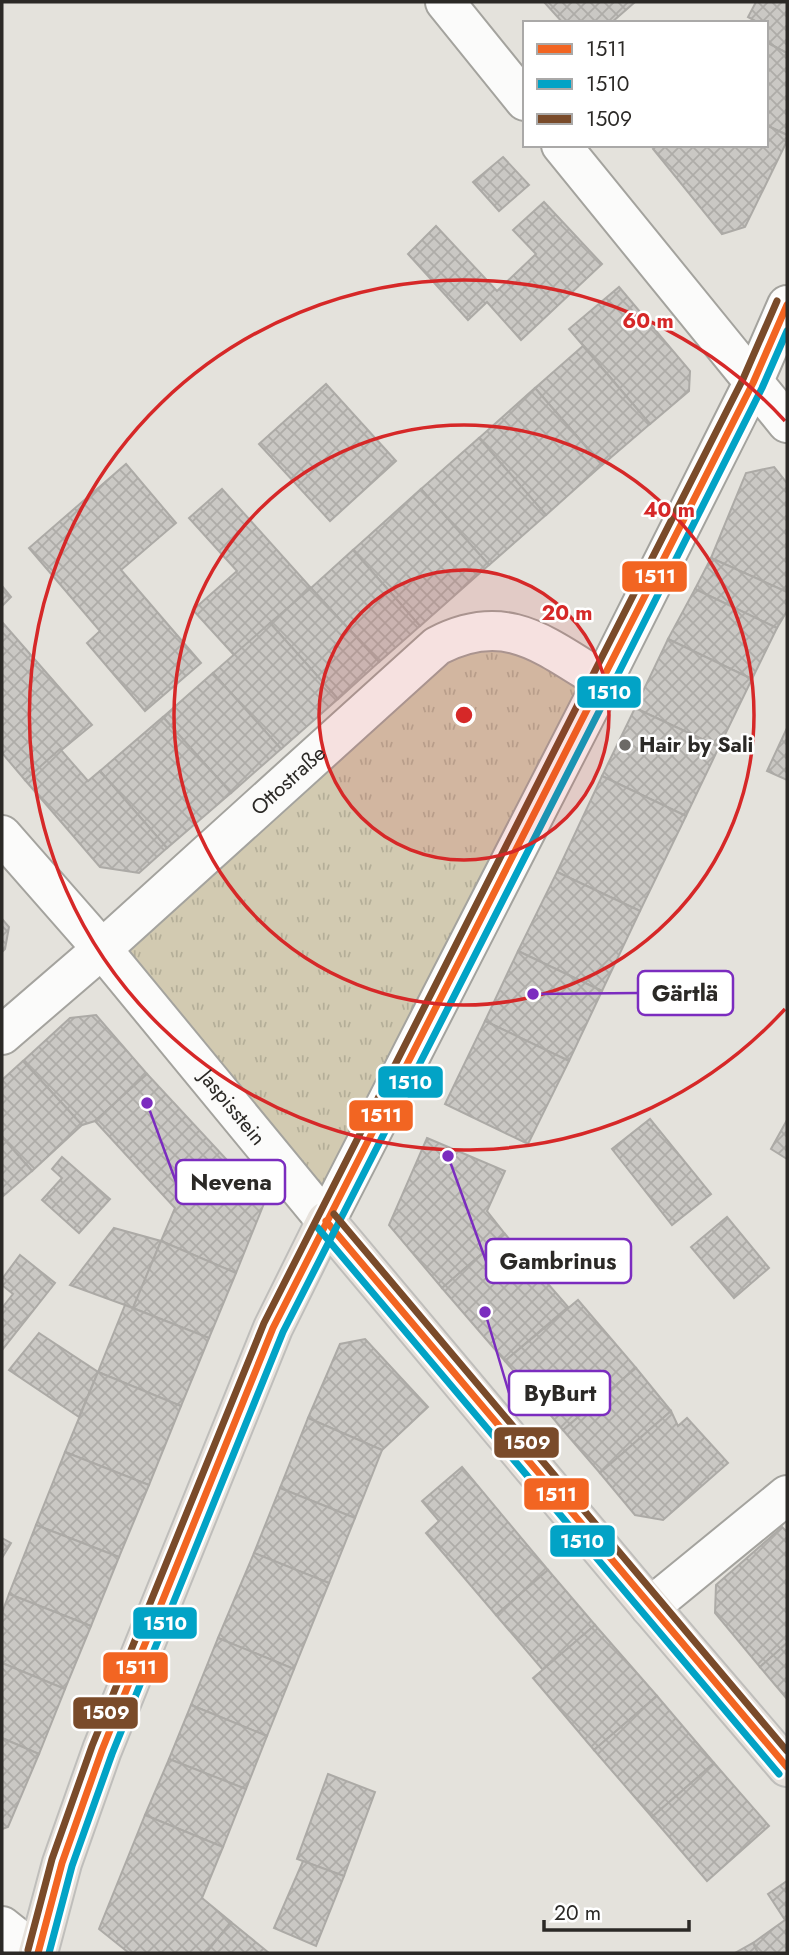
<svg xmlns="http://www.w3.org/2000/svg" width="789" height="1955" font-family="Jost,sans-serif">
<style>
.park{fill:url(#park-tufts)}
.building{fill:url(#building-cross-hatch);stroke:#acaaa6;stroke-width:2}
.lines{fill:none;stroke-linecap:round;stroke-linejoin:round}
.minor-casing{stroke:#a4a39e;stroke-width:42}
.major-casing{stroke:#bfbebb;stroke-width:42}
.minor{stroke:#fbfbfa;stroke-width:38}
.major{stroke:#e7e2dc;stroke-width:38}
.bus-1-casing{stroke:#fff;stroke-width:12}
.bus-2-casing{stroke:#fff;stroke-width:12}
.bus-3-casing{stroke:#fff;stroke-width:12}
.bus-1{stroke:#f26522;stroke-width:7}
.bus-2{stroke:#02a3c6;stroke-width:7}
.bus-3{stroke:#7a4b2a;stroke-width:7}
.ring{fill:none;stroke:#d62828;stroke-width:3.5}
.poi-dot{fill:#6c6a66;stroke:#fff;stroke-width:2.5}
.labels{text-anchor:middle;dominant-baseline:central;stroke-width:5;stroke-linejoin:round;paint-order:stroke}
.poi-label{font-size:21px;font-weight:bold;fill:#2b2926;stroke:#fff;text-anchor:start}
.street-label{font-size:21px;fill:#2b2926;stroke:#fff}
.centre{fill:#d62828;stroke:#fff;stroke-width:3.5}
.ring-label{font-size:21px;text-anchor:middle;font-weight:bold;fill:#d62828;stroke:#fff;stroke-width:5;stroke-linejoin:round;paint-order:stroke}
.leader{fill:none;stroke:#7b2cbf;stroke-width:2.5}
.callout-dot{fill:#7b2cbf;stroke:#fff;stroke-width:2.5}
.callout{fill:#fff;stroke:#7b2cbf;stroke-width:2.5}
.callout-label{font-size:23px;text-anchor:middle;font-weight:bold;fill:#2b2926}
.line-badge{stroke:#fff;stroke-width:2.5}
.badge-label{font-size:19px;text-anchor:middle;font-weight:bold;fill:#fff}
</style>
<defs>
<pattern id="park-tufts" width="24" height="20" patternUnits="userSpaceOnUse" patternTransform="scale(1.75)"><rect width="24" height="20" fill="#d2cab1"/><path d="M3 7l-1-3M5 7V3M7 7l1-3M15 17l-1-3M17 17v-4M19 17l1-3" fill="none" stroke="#b4ae98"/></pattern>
<pattern id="building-cross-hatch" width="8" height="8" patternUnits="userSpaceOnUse" patternTransform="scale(1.75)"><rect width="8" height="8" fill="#cac8c4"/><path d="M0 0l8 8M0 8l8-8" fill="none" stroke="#aeaca8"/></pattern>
</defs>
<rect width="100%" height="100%" fill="#e4e2dc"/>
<polygon class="park" points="485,645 542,650 595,681 332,1216 108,949 418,665"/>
<g class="building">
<polygon points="544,2 635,2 611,23 563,23"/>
<polygon points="756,2 787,2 787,53 766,42 766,23 759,23 748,17"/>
<polygon points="766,42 787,53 787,135 766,125"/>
<polygon points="766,125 787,135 787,141 745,227 722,234 653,149 658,145 766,145"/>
<polygon points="503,157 529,185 499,211 473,182"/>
<polygon points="544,202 602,264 521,340 487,302 468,320 408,254 436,226 497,291 536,254 513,230"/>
<polygon points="619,287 690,371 689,391 650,424 569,329"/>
<polygon points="583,346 650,424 602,465 535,388"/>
<polygon points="326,384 396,461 330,521 259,444"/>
<polygon points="535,388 602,465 546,515 479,438"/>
<polygon points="479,438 546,515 489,565 421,489"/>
<polygon points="126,464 176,523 121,570 201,663 145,711 87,643 100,631 29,548"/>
<polygon points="774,467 787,483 787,592 711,558 746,473"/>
<polygon points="222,489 311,588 235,656 193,610 237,571 189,518"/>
<polygon points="421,489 489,565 420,626 353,550"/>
<polygon points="353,550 420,626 379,662 311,588"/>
<polygon points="711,558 787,592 787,611 777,628 695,589"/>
<polygon points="2,586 11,597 2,606"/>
<polygon points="311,588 379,662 338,699 270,623"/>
<polygon points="695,589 777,628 752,679 668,639"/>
<polygon points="2,622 92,725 25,780 2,753"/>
<polygon points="270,623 338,699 281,749 213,673"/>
<polygon points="668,639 752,679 719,747 635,708"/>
<polygon points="213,673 281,749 231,793 163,717"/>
<polygon points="635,708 719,747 686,816 602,776"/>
<polygon points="163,717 231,793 167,848 100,771"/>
<polygon points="787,728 787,780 767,771"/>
<polygon points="60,749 88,781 100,771 167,848 139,873 100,867 25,780"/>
<polygon points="602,776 686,816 640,911 557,872"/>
<polygon points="557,872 640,911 602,991 518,951"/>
<polygon points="2,919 9,927 5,949 2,952"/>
<polygon points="518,951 602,991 569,1061 485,1021"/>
<polygon points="96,1015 147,1074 95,1121 82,1125 23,1061 70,1018"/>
<polygon points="485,1021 569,1061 528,1144 445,1104"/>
<polygon points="23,1061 82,1125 32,1171 2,1137 2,1080"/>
<polygon points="147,1074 265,1201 236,1273 161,1241 175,1208 95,1121"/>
<polygon points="650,1119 711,1194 672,1225 612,1149"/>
<polygon points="787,1120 787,1159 771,1149"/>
<polygon points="2,1137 32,1171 2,1197"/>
<polygon points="427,1138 505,1171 487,1211 505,1234 442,1288 389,1225"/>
<polygon points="62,1157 110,1199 79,1233 42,1200 62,1178 52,1169"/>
<polygon points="727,1217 769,1268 734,1298 691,1247"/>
<polygon points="114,1228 161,1241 133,1308 70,1285"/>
<polygon points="505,1234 568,1307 505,1361 442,1288"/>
<polygon points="161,1241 236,1273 209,1338 133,1308"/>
<polygon points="20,1255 55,1283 2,1350 2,1308 13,1294 2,1285 2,1279"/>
<polygon points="578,1300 636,1368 563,1430 505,1361"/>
<polygon points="125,1305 209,1338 181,1406 98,1372"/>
<polygon points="39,1333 98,1372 79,1417 9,1370"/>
<polygon points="365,1339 428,1407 382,1450 308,1418 340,1344"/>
<polygon points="636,1368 671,1411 600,1473 563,1430"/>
<polygon points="98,1372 181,1406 149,1485 65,1452"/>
<polygon points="671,1411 678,1426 687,1418 728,1463 663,1520 635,1515 600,1473"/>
<polygon points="308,1418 382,1450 355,1518 280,1488"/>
<polygon points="65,1452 149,1485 119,1557 36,1525"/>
<polygon points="462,1467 548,1570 496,1615 426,1533 439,1521 422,1501"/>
<polygon points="280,1488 355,1518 329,1583 254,1553"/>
<polygon points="36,1525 119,1557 91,1626 9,1594"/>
<polygon points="782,1527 787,1532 787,1643 760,1667 715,1613 716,1585"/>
<polygon points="2,1538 11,1543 2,1558"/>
<polygon points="254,1553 329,1583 294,1669 218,1638"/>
<polygon points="548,1570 595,1625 543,1670 496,1615"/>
<polygon points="9,1594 91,1626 65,1689 2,1663 2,1613"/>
<polygon points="595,1625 657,1696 594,1750 533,1678"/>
<polygon points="218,1638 294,1669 267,1736 191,1705"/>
<polygon points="787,1643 787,1699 760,1667"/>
<polygon points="2,1663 65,1689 39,1754 2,1738"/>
<polygon points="657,1696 714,1763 652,1817 594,1750"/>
<polygon points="191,1705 267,1736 246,1789 169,1759"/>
<polygon points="2,1738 39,1754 8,1827 2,1829"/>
<polygon points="169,1759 246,1789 223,1847 145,1815"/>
<polygon points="714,1763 769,1826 707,1881 652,1817"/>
<polygon points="328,1774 375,1792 344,1876 297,1859"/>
<polygon points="145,1815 223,1847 202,1898 231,1922 206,1953 129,1953 99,1929"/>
<polygon points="303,1861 344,1876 316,1946 274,1928"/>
<polygon points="787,1881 787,1953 758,1953 753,1943 785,1920 768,1894"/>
<polygon points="231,1922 269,1953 206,1953"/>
<polygon points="753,1943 758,1953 735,1953"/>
</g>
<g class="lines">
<g class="minor-casing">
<g id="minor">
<polyline points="445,2 525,101"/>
<polyline points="561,145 787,423"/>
<path id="s1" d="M2,835L102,949L326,1221L603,681L753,383L787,305"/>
<path id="s2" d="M2,1035L102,949L437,646C506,610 544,645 603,681"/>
<polyline points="650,1607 787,1495"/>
<polyline points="2,1926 36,1953"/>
</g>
</g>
<g class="major-casing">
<polyline id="major" points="38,1953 62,1863 102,1750 273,1328 326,1221 650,1607 787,1767"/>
</g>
<use href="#minor" class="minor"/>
<use href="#major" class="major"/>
<g class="bus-1-casing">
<g id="bus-1">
<polyline points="326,1221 787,1767"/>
<polyline points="38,1953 62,1863 102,1750 273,1328 753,383 787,305"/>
</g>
</g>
<g class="bus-2-casing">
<g id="bus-2">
<polyline points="318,1228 779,1774"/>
<polyline points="49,1953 72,1866 112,1754 283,1332 612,686 762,388 787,331"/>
</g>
</g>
<g class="bus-3-casing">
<g id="bus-3">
<polyline points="334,1214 787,1751"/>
<polyline points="28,1950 52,1859 92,1746 264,1323 743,379 777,301"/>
</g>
</g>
<use href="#bus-1" class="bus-1"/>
<use href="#bus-2" class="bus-2"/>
<use href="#bus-3" class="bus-3"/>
</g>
<circle cx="464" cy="715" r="145" fill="#d62828" fill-opacity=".12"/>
<g class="ring">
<circle cx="464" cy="715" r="145"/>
<circle cx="464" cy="715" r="290"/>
<path d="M785 1009A435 435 0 1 1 785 421"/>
</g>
<circle class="poi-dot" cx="625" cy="745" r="7"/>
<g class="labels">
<g class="poi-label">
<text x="639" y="745">Hair by Sali</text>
</g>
<g class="street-label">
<text stroke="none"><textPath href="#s2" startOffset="383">Ottostraße</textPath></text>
<text stroke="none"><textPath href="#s1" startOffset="357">Jaspisstein</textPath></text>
</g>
</g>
<circle cx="464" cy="715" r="10" class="centre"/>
<g class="ring-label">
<text x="648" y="328">60 m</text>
<text x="669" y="517">40 m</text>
<text x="567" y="620">20 m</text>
</g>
<path class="leader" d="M533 994L638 993M147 1103L176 1182M448 1156L486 1261M485 1312L509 1393"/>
<g class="callout-dot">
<circle cx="533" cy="994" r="7"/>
<circle cx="147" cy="1103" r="7"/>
<circle cx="448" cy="1156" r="7"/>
<circle cx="485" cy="1312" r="7"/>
</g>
<g class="callout">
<rect x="638" y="971" width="95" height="44" rx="7"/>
<rect x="176" y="1160" width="109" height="44" rx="7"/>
<rect x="486" y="1239" width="145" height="44" rx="7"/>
<rect x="509" y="1371" width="101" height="44" rx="7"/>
</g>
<g class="callout-label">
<text x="685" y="1001">Gärtlä</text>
<text x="231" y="1190">Nevena</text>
<text x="558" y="1269">Gambrinus</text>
<text x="560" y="1401">ByBurt</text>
</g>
<g class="line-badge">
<rect x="621" y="560" width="67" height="33" rx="7" fill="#f26522"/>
<rect x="576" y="675" width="66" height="34" rx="7" fill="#02a3c6"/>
<rect x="377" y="1065" width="67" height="34" rx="7" fill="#02a3c6"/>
<rect x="348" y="1099" width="66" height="33" rx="7" fill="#f26522"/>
<rect x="493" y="1426" width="67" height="33" rx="7" fill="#7a4b2a"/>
<rect x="523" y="1477" width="67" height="34" rx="7" fill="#f26522"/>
<rect x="549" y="1524" width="67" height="34" rx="7" fill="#02a3c6"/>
<rect x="132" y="1606" width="66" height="34" rx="7" fill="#02a3c6"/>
<rect x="102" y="1651" width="67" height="33" rx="7" fill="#f26522"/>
<rect x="72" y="1696" width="67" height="34" rx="7" fill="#7a4b2a"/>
</g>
<g class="badge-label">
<text x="655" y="583">1511</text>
<text x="609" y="699">1510</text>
<text x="410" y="1089">1510</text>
<text x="381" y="1122">1511</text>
<text x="527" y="1449">1509</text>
<text x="556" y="1501">1511</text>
<text x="582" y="1548">1510</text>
<text x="165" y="1630">1510</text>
<text x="136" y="1674">1511</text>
<text x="106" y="1719">1509</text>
</g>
<rect width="789" height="1955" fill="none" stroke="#2b2926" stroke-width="7"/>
<rect x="523" y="21" width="245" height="126" fill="#ffffff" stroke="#aaa9a8" stroke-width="2"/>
<rect x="537" y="44" width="35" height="10" fill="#f26522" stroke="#aaa9a8" stroke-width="2"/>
<text x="586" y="56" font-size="21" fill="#2b2926">1511</text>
<rect x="537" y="79" width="35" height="10" fill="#02a3c6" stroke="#aaa9a8" stroke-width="2"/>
<text x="586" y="91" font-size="21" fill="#2b2926">1510</text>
<rect x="537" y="114" width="35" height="10" fill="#7a4b2a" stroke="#aaa9a8" stroke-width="2"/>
<text x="586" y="126" font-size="21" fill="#2b2926">1509</text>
<path d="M544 1920v10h145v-10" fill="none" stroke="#2b2926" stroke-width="3.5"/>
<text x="554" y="1920" font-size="21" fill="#2b2926" stroke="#ffffff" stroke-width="5" paint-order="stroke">20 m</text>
</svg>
